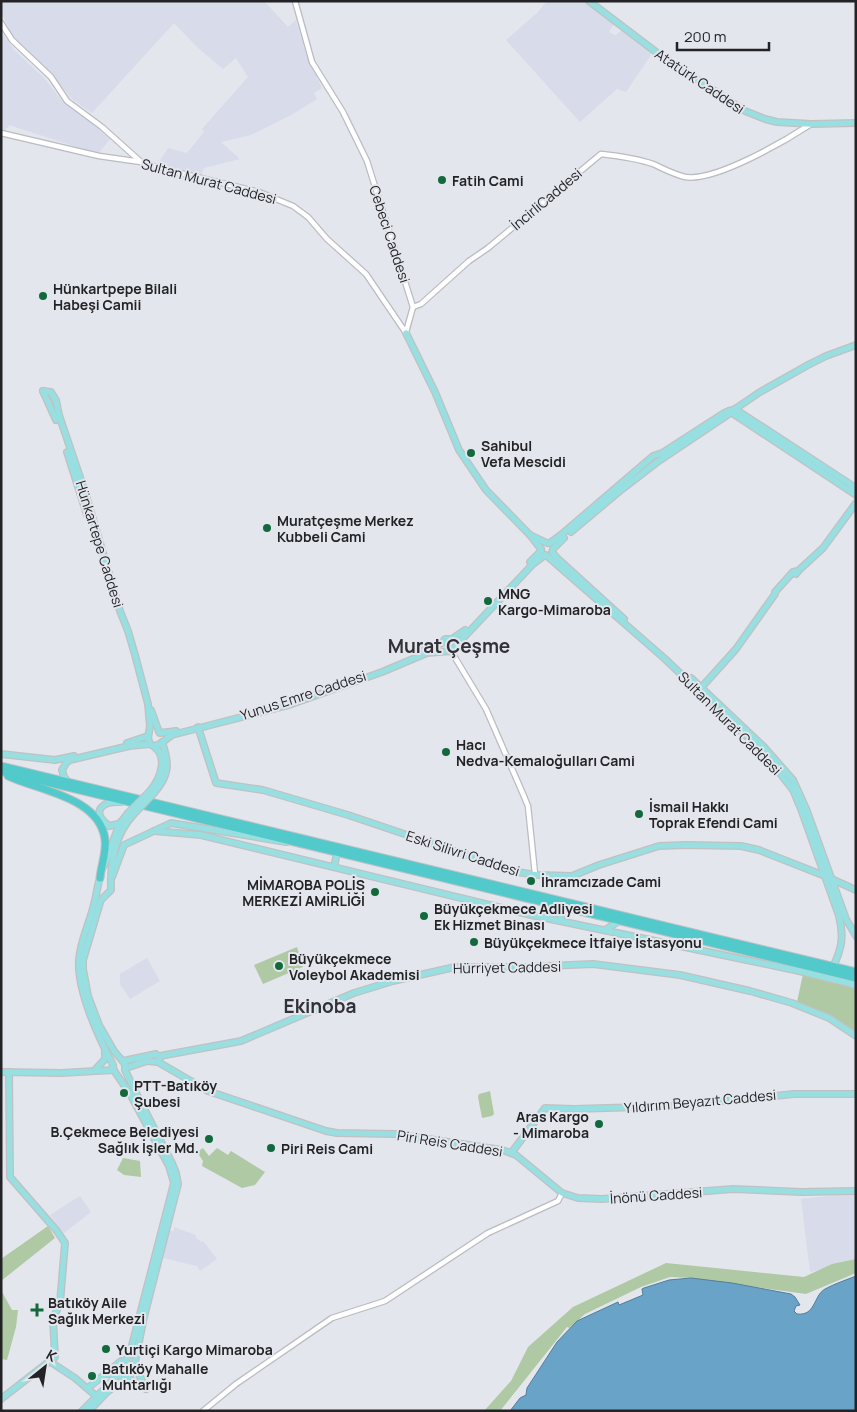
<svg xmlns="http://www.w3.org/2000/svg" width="857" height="1412" font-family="Manrope,sans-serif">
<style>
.built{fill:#d8dbe9}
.green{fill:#aec9a3}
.water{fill:#69a4c8;stroke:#547d97}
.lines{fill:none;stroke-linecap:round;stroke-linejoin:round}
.minor-casing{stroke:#babbc3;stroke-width:7}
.major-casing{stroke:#c1c1c2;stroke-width:8}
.highway-casing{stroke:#c1c1c2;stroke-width:9}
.minor{stroke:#fff;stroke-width:4.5}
.major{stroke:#97dfe0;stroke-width:5.5}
.highway{stroke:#52cacb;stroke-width:7}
.major-bridge-casing{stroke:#c1c1c2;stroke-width:8;stroke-linecap:butt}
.major-bridge{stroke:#97dfe0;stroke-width:5.5}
.poi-dot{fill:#12693c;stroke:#e4e6ed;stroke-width:2}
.labels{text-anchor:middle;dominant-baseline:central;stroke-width:4;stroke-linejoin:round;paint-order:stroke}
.street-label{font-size:14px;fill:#232326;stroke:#e4e6ed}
.poi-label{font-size:14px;font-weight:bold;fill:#232326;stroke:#e4e6ed;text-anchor:start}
.district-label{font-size:19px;font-weight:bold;fill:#313137;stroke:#e4e6ed}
</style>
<rect width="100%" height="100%" fill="#e4e6ed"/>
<g class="built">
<polygon points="1,1 264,1 288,27 296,20 306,55 322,88 314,93 317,99 291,115 251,135 221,142 240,159 204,168 201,175 174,169 158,164 168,148 187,153 204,132 202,129 248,77 236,58 223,69 197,47 174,23 92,113 73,100 49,72 12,35 1,12"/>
<polygon points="547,1 583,1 614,24 609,32 615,35 623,30 650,51 651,55 626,92 617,89 580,122 506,40 538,12"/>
<polygon points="1,32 14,50 44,78 65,104 86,118 110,139 98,154 9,125 4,132 1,131"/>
<polygon points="147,958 160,981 130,999 120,984 120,974"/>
<polygon points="856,1193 856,1263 810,1272 801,1199"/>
<polygon points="80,1196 91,1212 64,1233 50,1215"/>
<polygon points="174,1227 196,1235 196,1238 201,1242 203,1241 217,1259 200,1271 197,1266 163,1258 170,1231 174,1231"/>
</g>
<g class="green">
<polygon points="297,947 303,967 263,984 254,965"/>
<polygon points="803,974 856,985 856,1033 831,1015 797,1002"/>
<polygon points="490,1091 494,1114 492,1116 482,1118 478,1097 479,1094"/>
<polygon points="203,1148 209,1156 217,1148 228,1155 231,1151 265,1172 255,1185 242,1188 202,1166 203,1161 197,1152"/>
<polygon points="123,1158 140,1161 141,1177 124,1175 117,1170"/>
<polygon points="48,1226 55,1238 1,1281 1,1259"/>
<polygon points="856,1259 856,1273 806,1294 691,1278 670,1277 641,1287 585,1314 569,1328 567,1327 500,1411 484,1411 511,1381 528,1347 573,1307 666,1263 804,1277 832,1264"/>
<polygon points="1,1290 12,1310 18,1310 16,1327 7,1360 1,1359"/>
</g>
<path class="water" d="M856,1276V1411H510L520,1398L526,1395L527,1388L557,1342L577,1321L618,1302L619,1305L643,1295L642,1289L644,1288L669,1280L691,1278L732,1283L791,1294L795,1297L800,1305L796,1306L794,1311L797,1314C816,1316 813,1296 825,1289C834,1284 846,1280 856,1276Z"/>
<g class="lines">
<g class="minor-casing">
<g id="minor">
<polyline points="295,1 312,62 343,112 367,161 413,307"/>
<polyline points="1,23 12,40 51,77 67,101 102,127 141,162"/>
<polyline points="1,133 99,156 141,162 163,169 259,192 293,206 308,217 327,239 366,274 406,333"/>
<path d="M413,307L421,304L469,261L488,248L601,154C619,156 636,158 653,164C664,169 673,174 685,177C715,182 785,141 811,124"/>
<polyline points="406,332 413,307"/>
<polyline points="451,651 486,709 523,794 528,806 535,874"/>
<polyline points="203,1411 236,1384 332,1318 385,1301 488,1233 558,1201 562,1193"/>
</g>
</g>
<g class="major-casing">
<g id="major">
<polyline points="589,1 656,52 745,111 765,119 777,122 811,124 856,123"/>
<polyline points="406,333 435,392 459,450 486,490 530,535 541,549"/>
<polyline points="43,391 51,392 56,400 59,415 85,492 120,611 128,631 135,655 148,704 150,726 148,738 150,744"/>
<polyline points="43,391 56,420"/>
<polyline points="735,409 856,488"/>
<polyline points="729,411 856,495"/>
<polyline points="67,452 87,515"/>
<polyline points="571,532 621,490 656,463 732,412"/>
<polyline points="530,535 547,543"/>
<polyline points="550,543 562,534 653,456 662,453 724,413 735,409 760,392 808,365 826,356 856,345"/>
<polyline points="553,549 564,538"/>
<polyline points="552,552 557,558 624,619"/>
<path d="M547,556L664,658L761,750L776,768L793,790L801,809L839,916C844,937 842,948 833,967"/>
<polyline points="530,562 541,551"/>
<polyline points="796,574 798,571 823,548 856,503"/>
<polyline points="424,650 442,643 445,639 452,639 465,630"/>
<polyline points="691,678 764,747 793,780 807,811 846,919 856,936"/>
<polyline points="700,689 736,649 775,594 775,592 793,572 798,571"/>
<polyline points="151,710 159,732"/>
<polyline points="198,727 216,783 263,790 348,815 517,872 537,875 572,876 599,865 659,846 686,845 741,846 759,850 825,876 856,890"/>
<polyline points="160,733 176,731"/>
<polyline points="127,743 148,736"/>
<polyline points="154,746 160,744 172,735 289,705 382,672 427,653 451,651 533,564 545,555"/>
<polyline points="1,754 55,760 74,756"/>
<path d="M69,783L64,777L62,770L66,763L70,760L129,746L150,744C170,754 161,778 150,791"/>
<path d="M154,793C169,776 170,764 162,742"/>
<path d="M121,802C102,801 90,811 109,826L118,824L121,822"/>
<polyline points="154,831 201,835 531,915 799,971 856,985"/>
<polyline points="104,866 119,825 128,813"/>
<polyline points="334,867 337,853"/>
<polyline points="112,877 124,845 171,823 286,842"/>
<polyline points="558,906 562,921"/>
<polyline points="605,930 619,921"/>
<polyline points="160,1056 241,1041 354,993 393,981 455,967 525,967 593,964 680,975 750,991 792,1003 829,1018 856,1036"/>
<polyline points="123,1061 156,1054 160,1058"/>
<polyline points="158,1062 208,1091 326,1131 337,1133 395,1134 502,1150 516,1155 562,1193 578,1198 602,1199 733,1189 801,1192 856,1191"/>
<polyline points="126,1068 147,1061 158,1062"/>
<polyline points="95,1070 105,1059 105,1052"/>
<polyline points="1,1072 61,1073 114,1070"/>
<polyline points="512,1152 545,1108 574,1109 673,1106 794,1094 856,1094"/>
<polyline points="49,1361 75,1378 96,1396"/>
<path d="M107,1374C123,1374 132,1380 146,1389"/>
<path d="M88,1388L121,1361C136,1365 140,1375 146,1389"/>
<polyline points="1,1399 55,1357 53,1319 60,1303 65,1243 57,1231 10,1177 9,1072"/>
<path d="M82,1411L115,1378L130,1353L174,1183L169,1166L130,1094L113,1069V1065C99,1038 77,990 79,960C80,941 90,922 94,904C97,894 97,885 101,875"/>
<path d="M89,1411L107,1392L133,1372L144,1317L178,1184L176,1173L172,1163L134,1089L125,1070V1064L114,1051L99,1025L88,996L83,969V960L99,906L101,900L111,890C110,863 115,835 133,815"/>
</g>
</g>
<g class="highway-casing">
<g id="highway">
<polyline points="1,766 856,972"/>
<polyline points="1,771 856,978"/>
<path d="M8,776C40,791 99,797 105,839C107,851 101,866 100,878"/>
</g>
</g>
<use href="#minor" class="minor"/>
<use href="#major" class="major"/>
<use href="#highway" class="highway"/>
<g class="major-bridge-casing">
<g id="major-bridge">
<polyline points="128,813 150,791"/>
<polyline points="133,815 154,793"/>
</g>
</g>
<use href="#major-bridge" class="major-bridge"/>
</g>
<g class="poi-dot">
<circle cx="442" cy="180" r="5"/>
<circle cx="43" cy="296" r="5"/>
<circle cx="471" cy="453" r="5"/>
<circle cx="267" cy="528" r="5"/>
<circle cx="488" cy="601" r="5"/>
<circle cx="446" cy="752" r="5"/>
<circle cx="639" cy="814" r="5"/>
<circle cx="531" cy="881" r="5"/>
<circle cx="375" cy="892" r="5"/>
<circle cx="424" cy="916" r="5"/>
<circle cx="474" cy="942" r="5"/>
<circle cx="279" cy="966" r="5"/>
<circle cx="124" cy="1093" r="5"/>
<circle cx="599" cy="1124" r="5"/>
<circle cx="209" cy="1139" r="5"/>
<circle cx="271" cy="1148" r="5"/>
<path d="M34.5 1302.5h5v5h5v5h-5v5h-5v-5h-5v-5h5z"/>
<circle cx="106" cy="1349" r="5"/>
<circle cx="92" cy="1376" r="5"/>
</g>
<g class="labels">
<g class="street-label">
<text transform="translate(700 81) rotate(34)">Atatürk Caddesi</text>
<text transform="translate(209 181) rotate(15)">Sultan Murat Caddesi</text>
<text transform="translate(546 199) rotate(-40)">İncirliCaddesi</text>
<text transform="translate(390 234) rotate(72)">Cebeci Caddesi</text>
<text transform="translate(100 544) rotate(73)">Hünkartepe Caddesi</text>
<text transform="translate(303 695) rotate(-18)">Yunus Emre Caddesi</text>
<text transform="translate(730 723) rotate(45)">Sultan Murat Caddesi</text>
<text transform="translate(463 853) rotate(18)">Eski Silivri Caddesi</text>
<text transform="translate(507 967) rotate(-1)">Hürriyet Caddesi</text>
<text transform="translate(700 1101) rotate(-5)">Yıldırım Beyazıt Caddesi</text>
<text transform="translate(450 1143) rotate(9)">Piri Reis Caddesi</text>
<text transform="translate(656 1195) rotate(-4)">İnönü Caddesi</text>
</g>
<g class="poi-label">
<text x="452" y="180">Fatih Cami</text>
<text x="53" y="288">Hünkartpepe Bilali<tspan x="53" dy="16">Habeşi Camii</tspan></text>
<text x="481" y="445">Sahibul<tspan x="481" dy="16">Vefa Mescidi</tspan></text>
<text x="277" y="520">Muratçeşme Merkez<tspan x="277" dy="16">Kubbeli Cami</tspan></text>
<text x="498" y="593">MNG<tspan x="498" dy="16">Kargo-Mimaroba</tspan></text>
<text x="456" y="744">Hacı<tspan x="456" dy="16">Nedva-Kemaloğulları Cami</tspan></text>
<text x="649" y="806">İsmail Hakkı<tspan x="649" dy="16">Toprak Efendi Cami</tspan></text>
<text x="541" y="881">İhramcızade Cami</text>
<text x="365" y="884" text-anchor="end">MİMAROBA POLİS<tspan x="365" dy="16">MERKEZİ AMİRLİĞİ</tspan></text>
<text x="434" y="908">Büyükçekmece Adliyesi<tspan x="434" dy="16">Ek Hizmet Binası</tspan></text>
<text x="484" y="942">Büyükçekmece İtfaiye İstasyonu</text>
<text x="289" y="958">Büyükçekmece<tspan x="289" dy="16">Voleybol Akademisi</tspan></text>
<text x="134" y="1085">PTT-Batıköy<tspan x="134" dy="16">Şubesi</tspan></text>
<text x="589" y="1116" text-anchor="end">Aras Kargo<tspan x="589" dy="16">- Mimaroba</tspan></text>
<text x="199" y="1131" text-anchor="end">B.Çekmece Belediyesi<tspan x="199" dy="16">Sağlık İşler Md.</tspan></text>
<text x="281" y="1148">Piri Reis Cami</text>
<text x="48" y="1302">Batıköy Aile<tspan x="48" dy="16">Sağlık Merkezi</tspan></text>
<text x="116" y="1349">Yurtiçi Kargo Mimaroba</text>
<text x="102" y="1368">Batıköy Mahalle<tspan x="102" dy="16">Muhtarlığı</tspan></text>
</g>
<g class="district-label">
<text x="449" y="646">Murat Çeşme</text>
<text x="320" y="1006">Ekinoba</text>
</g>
</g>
<rect width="857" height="1412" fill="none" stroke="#232326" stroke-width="5"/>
<g transform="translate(45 1367) rotate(30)" stroke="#e4e6ed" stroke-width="4" paint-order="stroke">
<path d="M0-4L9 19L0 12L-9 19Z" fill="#232326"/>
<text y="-8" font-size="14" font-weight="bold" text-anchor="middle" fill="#232326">K</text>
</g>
<path d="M677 42v8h92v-8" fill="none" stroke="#232326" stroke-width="2.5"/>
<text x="684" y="42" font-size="15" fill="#232326" stroke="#e4e6ed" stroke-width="4" paint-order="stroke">200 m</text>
</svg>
